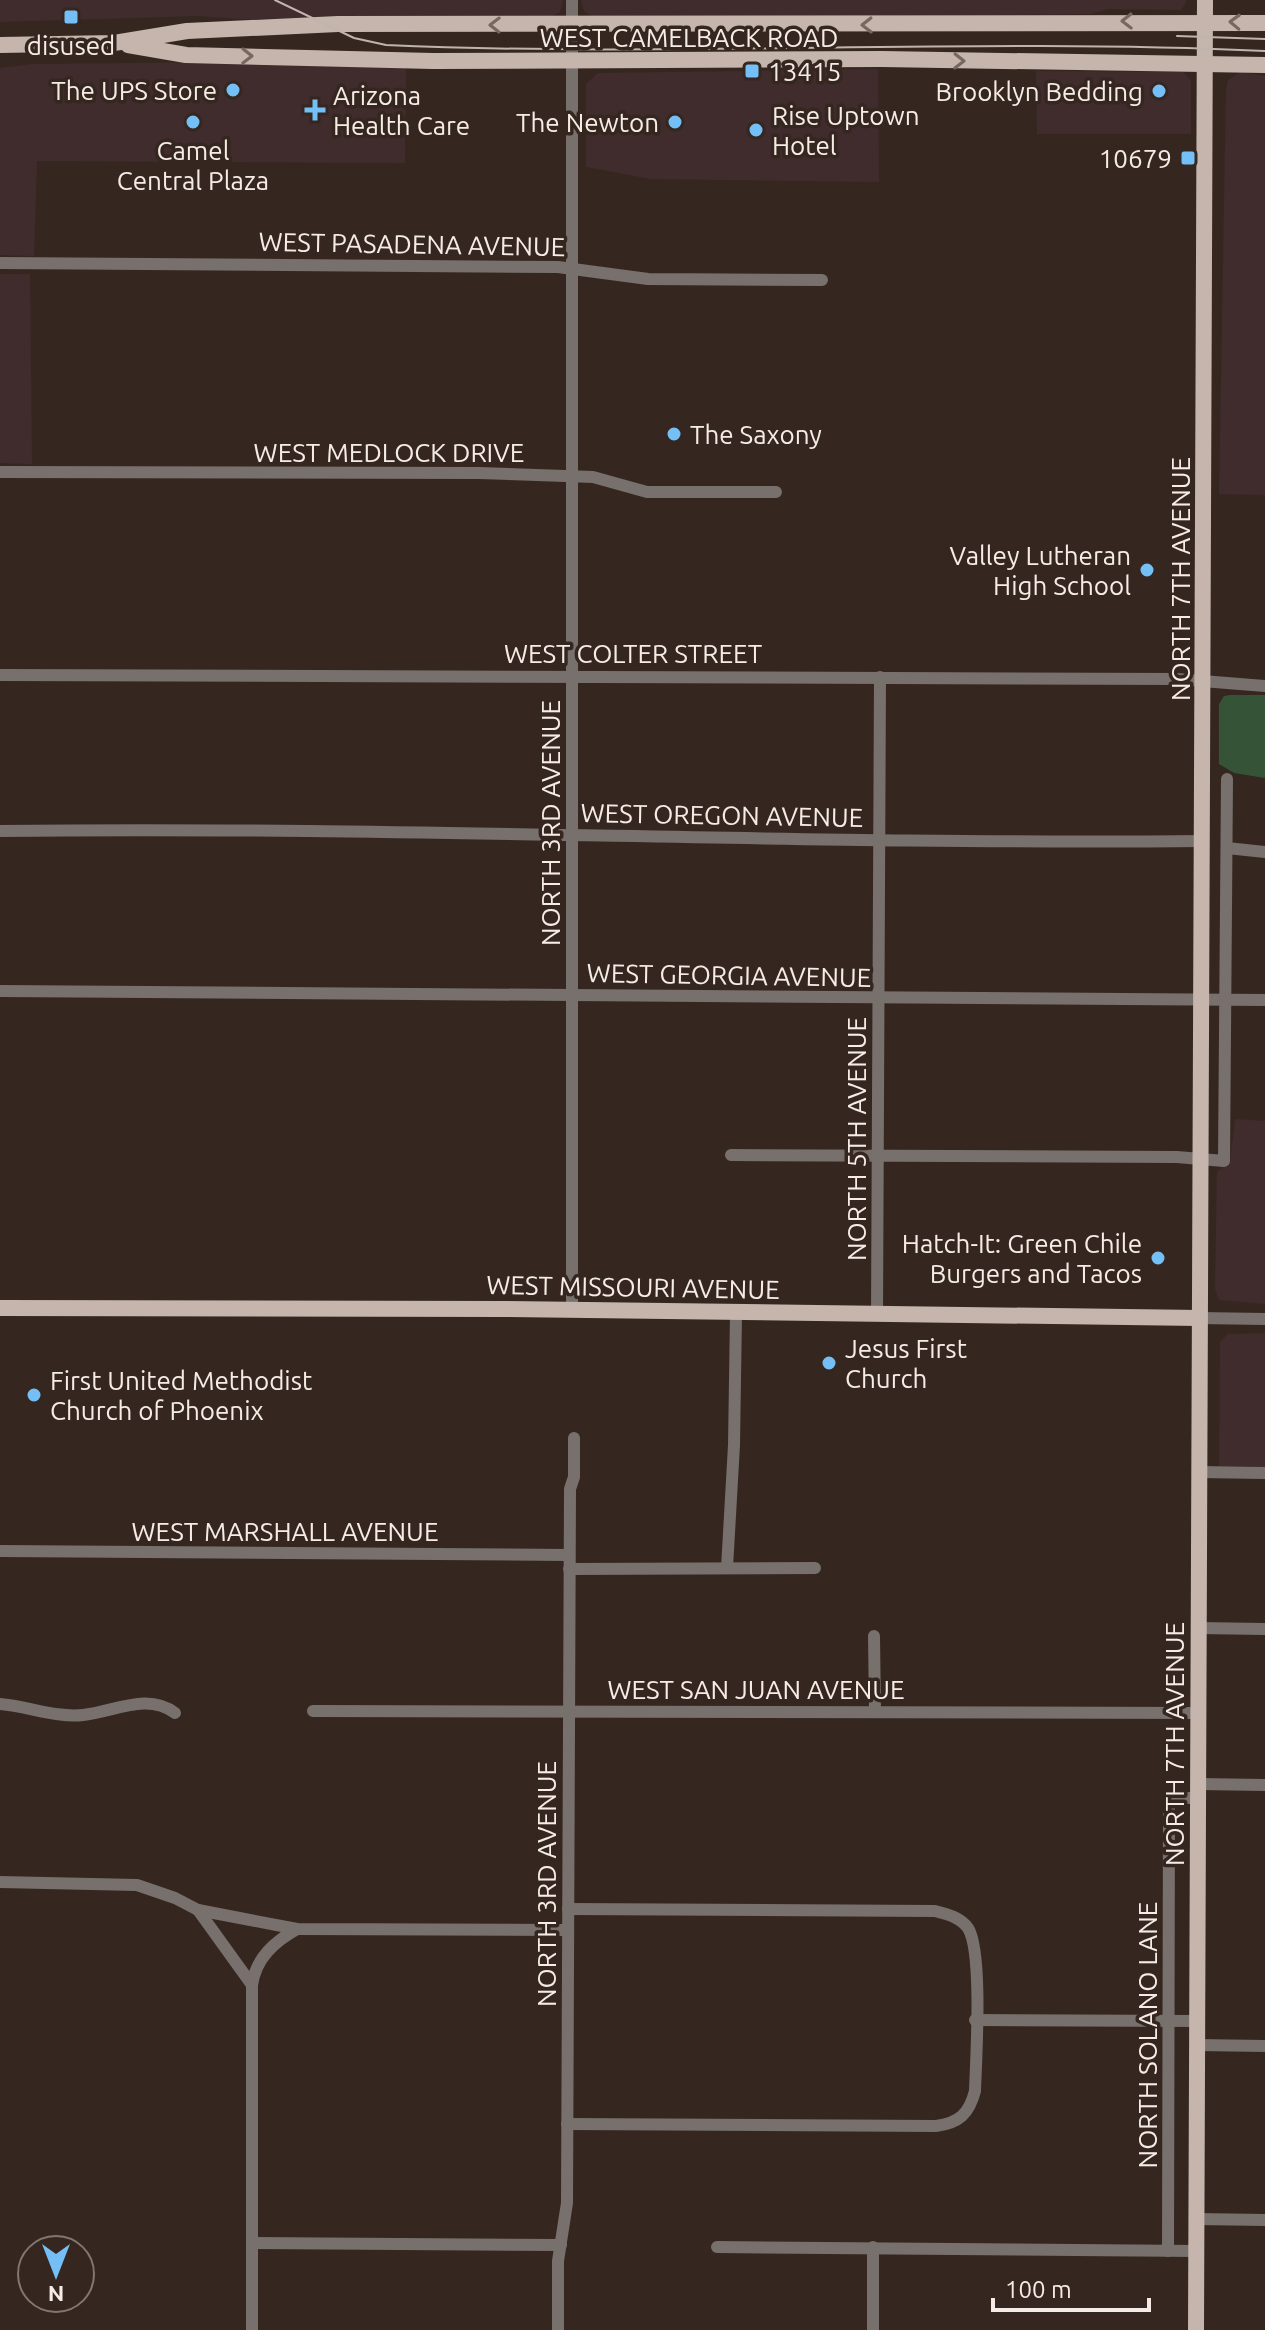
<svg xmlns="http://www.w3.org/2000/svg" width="1265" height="2330" font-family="Ubuntu,sans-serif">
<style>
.commercial{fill:#402c2d}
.green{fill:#345337}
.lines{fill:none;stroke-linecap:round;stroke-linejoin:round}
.minor{stroke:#77706c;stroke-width:12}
.major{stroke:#c5b5ad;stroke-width:16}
.tram{stroke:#bfb4ae;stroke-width:2}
.oneway{stroke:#76675f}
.poi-dot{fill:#74c0f6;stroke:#352720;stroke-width:3}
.labels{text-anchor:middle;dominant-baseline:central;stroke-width:7;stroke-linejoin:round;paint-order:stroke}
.street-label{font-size:26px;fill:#f6ece7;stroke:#352720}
.poi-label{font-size:26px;fill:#f6ece7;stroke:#352720;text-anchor:start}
</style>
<rect width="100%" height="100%" fill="#352720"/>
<g class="commercial">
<polygon points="0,0 563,0 560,12 550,17 244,19 198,16 0,22"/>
<polygon points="581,0 1187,0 1181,10 1108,9 1091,14 595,19 584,11"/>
<polygon points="239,62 406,68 405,163 37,161 34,256 0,255 0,68 33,64"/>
<polygon points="878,69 879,182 651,179 586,167 586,84 598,73"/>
<polygon points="1036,71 1183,72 1191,81 1191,134 1037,134"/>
<polygon points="1241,72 1265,76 1265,495 1219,494 1226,90 1228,80"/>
<polygon points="0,274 30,274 32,464 0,463"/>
<polygon points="1235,1119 1265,1121 1265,1304 1219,1300 1215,1289 1217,1172 1230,1162"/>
<polygon points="1265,1333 1265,1467 1219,1466 1220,1342 1228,1334"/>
</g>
<polygon class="green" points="1230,695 1265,695 1265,778 1234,773 1219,764 1219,704 1224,696"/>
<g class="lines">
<g class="minor">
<polyline points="572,0 572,1311"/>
<polyline points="0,263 558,267 648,279 822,280"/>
<polyline points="0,472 479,473 593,477 647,492 776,492"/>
<polyline points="0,675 1177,679 1265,686"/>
<path d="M0,831C401,826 802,845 1203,841"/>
<polyline points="1227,848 1265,852"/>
<polyline points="0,991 1265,1000"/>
<polyline points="731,1155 1177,1157 1224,1161 1227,779"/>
<polyline points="877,1314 880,677"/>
<polyline points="1199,1318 1265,1319"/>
<polyline points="1199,1472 1265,1473"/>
<polyline points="0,1551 569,1555"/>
<polyline points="727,1568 734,1445 736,1313"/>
<polyline points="569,1569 815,1568"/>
<polyline points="1198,1628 1265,1629"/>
<polyline points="874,1636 875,1711"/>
<path d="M0,1704C27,1706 56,1718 83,1715C114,1712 147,1692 175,1713"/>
<polyline points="313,1711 1198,1713"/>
<polyline points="1198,1784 1265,1785"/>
<polyline points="0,1882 137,1885 175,1898 198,1910 297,1929 568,1930"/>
<polyline points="198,1910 252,1985 252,2330"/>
<path d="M252,1985C256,1958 274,1942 297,1929"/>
<polyline points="975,2020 1197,2021"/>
<polyline points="1197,2045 1265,2046"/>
<path d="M567,2124L936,2126C959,2123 969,2114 975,2091C976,2059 983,1952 968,1928C960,1917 947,1914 935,1911L568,1909"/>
<polyline points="1196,2219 1265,2220"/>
<polyline points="253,2243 561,2245"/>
<polyline points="717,2247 1196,2251"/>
<polyline points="1168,2251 1169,1805 1171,1798 1198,1798"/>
<polyline points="558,2330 558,2261 567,2203 570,1489 574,1477 574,1438"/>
<polyline points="873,2330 873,2247"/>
</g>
<g class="major">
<polyline points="0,45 114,43 187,31 338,24 1265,23"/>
<polyline points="128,45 186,55 433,61 882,59 1265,65"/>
<polyline points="0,1308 506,1309 1199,1318"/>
<polyline points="1196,2330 1205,0"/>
</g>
<g class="tram">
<path d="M275,0L354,38L386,45C679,58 972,37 1265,51"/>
<polyline points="1177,36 1265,39"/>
</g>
</g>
<defs><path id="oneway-chevron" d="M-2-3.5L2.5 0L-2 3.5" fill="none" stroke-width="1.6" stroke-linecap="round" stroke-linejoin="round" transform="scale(2)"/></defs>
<g class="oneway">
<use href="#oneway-chevron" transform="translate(1127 21) rotate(179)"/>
<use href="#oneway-chevron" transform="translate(1235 22) rotate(-178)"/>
<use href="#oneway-chevron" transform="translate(495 25) rotate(-179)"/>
<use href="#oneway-chevron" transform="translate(867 25) rotate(179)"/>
<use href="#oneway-chevron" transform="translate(247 56) rotate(1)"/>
<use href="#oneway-chevron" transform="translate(959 61) rotate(1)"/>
</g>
<g class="poi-dot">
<rect x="63" y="9" width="16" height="16" rx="4"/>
<rect x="744" y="63" width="16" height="16" rx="4"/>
<circle cx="233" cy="90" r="8"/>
<circle cx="1159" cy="91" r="8"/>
<path d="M311 98h8v8h8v8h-8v8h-8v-8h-8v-8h8z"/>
<circle cx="193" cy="122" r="8"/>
<circle cx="675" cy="122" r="8"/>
<circle cx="756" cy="130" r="8"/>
<rect x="1180" y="150" width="16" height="16" rx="4"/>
<circle cx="674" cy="434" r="8"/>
<circle cx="1147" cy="570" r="8"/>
<circle cx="1158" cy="1258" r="8"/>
<circle cx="829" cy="1363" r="8"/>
<circle cx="34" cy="1395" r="8"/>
</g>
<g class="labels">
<g class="street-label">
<text x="689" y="37">WEST CAMELBACK ROAD</text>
<text transform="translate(412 244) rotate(1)">WEST PASADENA AVENUE</text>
<text x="389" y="452">WEST MEDLOCK DRIVE</text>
<text transform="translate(1180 579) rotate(-90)">NORTH 7TH AVENUE</text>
<text x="633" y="653">WEST COLTER STREET</text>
<text transform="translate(722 815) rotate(1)">WEST OREGON AVENUE</text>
<text transform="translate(550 823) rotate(-90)">NORTH 3RD AVENUE</text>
<text transform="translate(729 975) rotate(1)">WEST GEORGIA AVENUE</text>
<text transform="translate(856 1139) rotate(-90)">NORTH 5TH AVENUE</text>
<text transform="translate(633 1287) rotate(1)">WEST MISSOURI AVENUE</text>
<text x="285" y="1531">WEST MARSHALL AVENUE</text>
<text x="756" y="1689">WEST SAN JUAN AVENUE</text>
<text transform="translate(1174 1744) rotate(-90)">NORTH 7TH AVENUE</text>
<text transform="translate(546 1884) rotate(-90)">NORTH 3RD AVENUE</text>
<text transform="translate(1147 2035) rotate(-90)">NORTH SOLANO LANE</text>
</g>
<g class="poi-label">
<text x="71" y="45" text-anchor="middle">disused</text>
<text x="768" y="71">13415</text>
<text x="217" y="90" text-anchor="end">The UPS Store</text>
<text x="1143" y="91" text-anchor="end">Brooklyn Bedding</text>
<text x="333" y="95">Arizona<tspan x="333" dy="30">Health Care</tspan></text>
<text x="772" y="115">Rise Uptown<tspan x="772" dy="30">Hotel</tspan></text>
<text x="659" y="122" text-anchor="end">The Newton</text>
<text x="193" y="150" text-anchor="middle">Camel<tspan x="193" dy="30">Central Plaza</tspan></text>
<text x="1172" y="158" text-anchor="end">10679</text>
<text x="690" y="434">The Saxony</text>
<text x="1131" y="555" text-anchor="end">Valley Lutheran<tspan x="1131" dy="30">High School</tspan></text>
<text x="1142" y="1243" text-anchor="end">Hatch-It: Green Chile<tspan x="1142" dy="30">Burgers and Tacos</tspan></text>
<text x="845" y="1348">Jesus First<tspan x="845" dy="30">Church</tspan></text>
<text x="50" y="1380">First United Methodist<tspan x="50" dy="30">Church of Phoenix</tspan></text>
</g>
</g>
<g transform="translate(56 2274) rotate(180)"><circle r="38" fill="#352720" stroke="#827670" stroke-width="2"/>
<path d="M0-6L14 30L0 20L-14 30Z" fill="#74c0f6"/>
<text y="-12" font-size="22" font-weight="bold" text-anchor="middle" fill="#f6ece7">N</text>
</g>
<path d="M993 2298v12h156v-12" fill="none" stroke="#f6ece7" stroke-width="4"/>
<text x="1005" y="2298" font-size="24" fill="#f6ece7" stroke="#352720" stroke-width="6" paint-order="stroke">100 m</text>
</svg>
